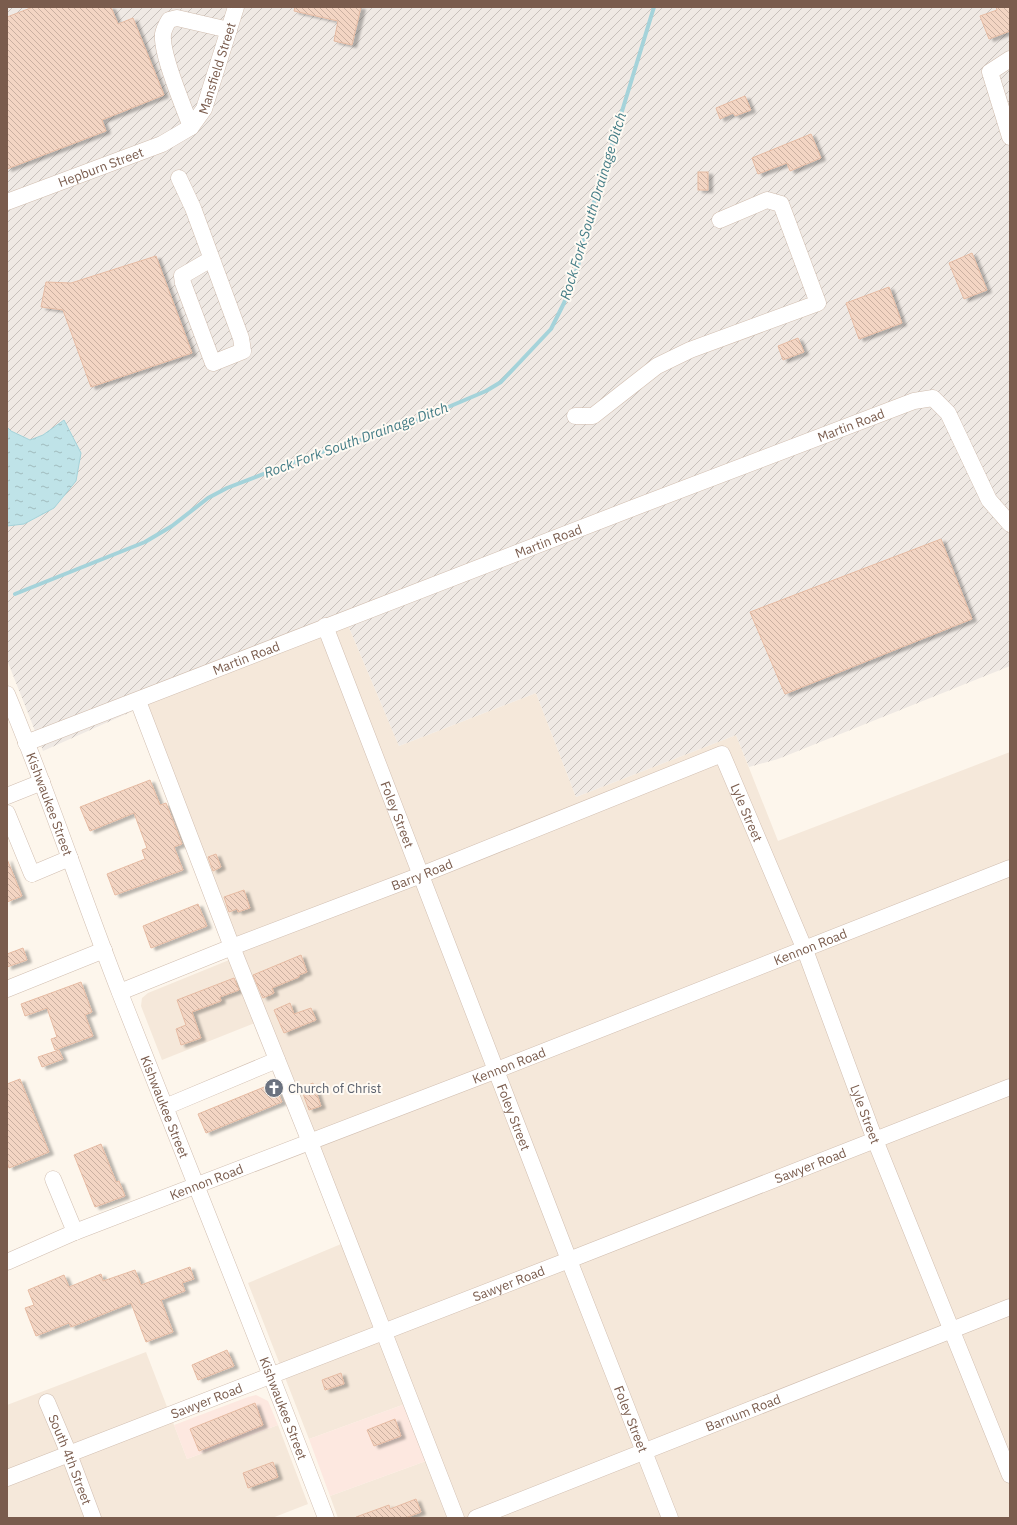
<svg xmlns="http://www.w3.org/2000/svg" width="1017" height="1525" font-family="'IBM Plex Sans',sans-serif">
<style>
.residential{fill:#f5e8da}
.commercial{fill:#fde8e0}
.industrial{fill:url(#industrial-furrows)}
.water{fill:url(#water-ripples);stroke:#a5d3da}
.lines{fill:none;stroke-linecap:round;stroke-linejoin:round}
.stream{stroke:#a5d3da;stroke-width:4}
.building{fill:url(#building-back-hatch);stroke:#e6bba3;filter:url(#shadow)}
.minor-casing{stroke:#d1beb0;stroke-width:17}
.minor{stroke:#fff;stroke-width:16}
.labels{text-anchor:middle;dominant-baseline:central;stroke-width:4;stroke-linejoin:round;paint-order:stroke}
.street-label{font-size:13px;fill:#7a5c4d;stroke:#fffaf3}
.worship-label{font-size:13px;fill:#5b616d;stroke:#fffaf3;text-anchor:start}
.water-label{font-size:14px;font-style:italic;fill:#437c86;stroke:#fffaf3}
</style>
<defs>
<pattern id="industrial-furrows" width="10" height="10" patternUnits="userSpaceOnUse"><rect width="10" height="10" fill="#efe9e4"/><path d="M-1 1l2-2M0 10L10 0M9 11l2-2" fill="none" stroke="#c7c0bb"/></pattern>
<pattern id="water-ripples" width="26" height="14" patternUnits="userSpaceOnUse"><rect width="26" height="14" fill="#bfe3e8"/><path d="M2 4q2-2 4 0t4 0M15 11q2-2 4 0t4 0" fill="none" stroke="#a0bbbe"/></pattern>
<pattern id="building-back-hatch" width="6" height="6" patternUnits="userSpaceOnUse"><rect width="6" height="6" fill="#f3d5c3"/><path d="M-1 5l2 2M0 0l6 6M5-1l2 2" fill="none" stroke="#cab0a1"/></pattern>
<filter id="shadow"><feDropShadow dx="4.5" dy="2.5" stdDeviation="1" flood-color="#0004"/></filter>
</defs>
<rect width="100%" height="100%" fill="#fdf6ec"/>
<g class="residential">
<polygon points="348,625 399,746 536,693 576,797 736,735 778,841 1010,752 1010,1518 338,1518 330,1496 426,1461 405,1404 309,1439 248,1283 353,1239 267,1018 162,1060 141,1006 142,998 148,993 239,956 144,706"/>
<polygon points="146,1352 187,1459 278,1425 308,1504 272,1518 7,1518 7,1405"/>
</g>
<g class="commercial">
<polygon points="256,1395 268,1401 278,1425 187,1459 174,1425 248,1397"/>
<polygon points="405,1404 426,1461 330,1496 309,1439"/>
</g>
<polygon class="industrial" points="7,7 1010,7 1010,666 778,759 749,767 736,735 576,797 536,693 399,746 348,625 144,706 43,751 7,660"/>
<polygon class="water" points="64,420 81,453 76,481 54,508 24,524 7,526 7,427 11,431 30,440 43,435"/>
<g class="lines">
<polyline class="stream" points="15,594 145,542 172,526 208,498 227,488 315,454 394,430 486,391 501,382 551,329 564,303 578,266 588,222 654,7"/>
</g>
<g class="building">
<polygon points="33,7 111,7 118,24 133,18 164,95 102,120 106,131 7,169 7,17"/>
<polygon points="295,7 361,7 352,45 334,41 338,21 294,11"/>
<polygon points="996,7 1010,7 1010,31 989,39 980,16 997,10"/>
<polygon points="745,96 751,110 735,116 733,113 720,119 716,108"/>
<polygon points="811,134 821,158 790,171 787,163 758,174 752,158"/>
<rect x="698" y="172" width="10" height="18"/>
<polygon points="972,253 987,290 964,299 949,263"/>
<polygon points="156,256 192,353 91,387 63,310 41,307 46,282 71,283"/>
<polygon points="889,287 902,323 859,339 846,303"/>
<polygon points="798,338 804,352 783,360 778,346"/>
<polygon points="941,539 972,619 785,694 750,612"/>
<polygon points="150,780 160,805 166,803 182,844 174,847 183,870 115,895 107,874 145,859 142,850 147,848 134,813 90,831 80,807"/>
<polygon points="216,854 221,867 213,871 208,857"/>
<polygon points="7,859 22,896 7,902"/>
<polygon points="244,890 250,908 238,912 237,909 229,912 224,897"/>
<polygon points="198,904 207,926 151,948 143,926"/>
<polygon points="23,948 27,960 7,967 7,954"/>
<polygon points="301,955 307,972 299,975 299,977 272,988 274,993 263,998 253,975"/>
<polygon points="234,978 239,990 220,997 221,1001 192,1012 201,1038 181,1045 176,1029 186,1025 177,1000"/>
<polygon points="81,982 92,1012 85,1015 93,1036 55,1050 51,1039 57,1037 47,1008 25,1016 21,1004"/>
<polygon points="290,1003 294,1014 311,1008 316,1020 284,1033 274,1010"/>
<polygon points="59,1050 63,1059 42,1067 38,1057"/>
<polygon points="20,1079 49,1152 9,1168 7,1162 7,1084"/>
<polygon points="274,1083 282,1102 206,1133 198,1114"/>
<polygon points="313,1083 321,1106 309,1110 301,1088"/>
<polygon points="101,1144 116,1182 119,1181 125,1196 95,1207 74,1155"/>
<polygon points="190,1267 194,1279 182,1283 185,1291 161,1300 173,1332 146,1342 131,1303 71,1327 69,1323 36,1336 25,1308 34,1305 28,1290 64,1275 69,1287 101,1274 103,1281 135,1270 141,1285"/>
<polygon points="227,1350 234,1366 198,1380 192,1365"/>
<polygon points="341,1373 344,1384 325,1390 322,1380"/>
<polygon points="255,1403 263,1425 199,1451 190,1429"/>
<polygon points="395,1419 401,1436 374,1446 367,1430"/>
<polygon points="273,1462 278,1477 248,1488 243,1473"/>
<polygon points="416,1499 421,1512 405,1518 356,1518 356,1517 389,1505 390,1509"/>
</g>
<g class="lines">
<g class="minor-casing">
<g id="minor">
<polyline points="1010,59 990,72 1010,137"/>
<path d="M191,127C183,105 161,54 163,34C164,29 166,25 169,20L177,18L229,30"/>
<polyline points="179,178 193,208 241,338 243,351 213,363 183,283 182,276 211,259"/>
<path id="s1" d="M7,202L162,144L191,127L204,109L236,7"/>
<polyline points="575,416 593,416 657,366 690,350 818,303 781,204 767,200 720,220"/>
<path id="s2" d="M325,626L569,1260L670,1518"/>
<path id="s3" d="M7,694C48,792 81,893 120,993C189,1168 259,1342 326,1518"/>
<polyline points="138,701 232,947 310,1142 456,1518"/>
<path id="s4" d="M26,743L633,508L914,401L933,398L948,413L989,500L1010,524"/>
<polyline points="7,796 42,782"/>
<polyline points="7,813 32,874 70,858"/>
<polyline points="7,989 104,950"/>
<path id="s5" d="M120,992L232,947L421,875L722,754L805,950L875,1140L1010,1475"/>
<polyline points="165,1107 277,1060"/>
<polyline points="53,1179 75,1232"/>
<path id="s6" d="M7,1262L75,1232L497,1070L1010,868"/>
<path id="s7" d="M47,1402L69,1454L93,1518"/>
<path id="s8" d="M7,1478L569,1260L1010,1087"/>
<path id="s9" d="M476,1518L1010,1307"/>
</g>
</g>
<use href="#minor" class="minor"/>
</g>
<defs>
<g id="church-disc" transform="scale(1)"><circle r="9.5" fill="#6b7280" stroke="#fffaf3"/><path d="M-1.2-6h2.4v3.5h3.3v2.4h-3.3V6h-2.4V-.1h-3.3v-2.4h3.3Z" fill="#fff"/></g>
</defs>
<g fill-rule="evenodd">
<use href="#church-disc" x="274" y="1088"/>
</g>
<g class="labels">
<g class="street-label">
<text stroke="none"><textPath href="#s1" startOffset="264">Mansfield Street</textPath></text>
<text stroke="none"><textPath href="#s1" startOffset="100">Hepburn Street</textPath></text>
<text stroke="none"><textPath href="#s4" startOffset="884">Martin Road</textPath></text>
<text stroke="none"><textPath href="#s4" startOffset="560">Martin Road</textPath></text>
<text stroke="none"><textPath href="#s4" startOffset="236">Martin Road</textPath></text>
<text stroke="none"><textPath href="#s3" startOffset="118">Kishwaukee Street</textPath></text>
<text stroke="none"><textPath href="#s5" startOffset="711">Lyle Street</textPath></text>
<text stroke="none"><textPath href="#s2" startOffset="202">Foley Street</textPath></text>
<text stroke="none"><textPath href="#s5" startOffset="324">Barry Road</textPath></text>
<text stroke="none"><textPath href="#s6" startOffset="863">Kennon Road</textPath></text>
<text stroke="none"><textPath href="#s6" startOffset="539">Kennon Road</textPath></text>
<text stroke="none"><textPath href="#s3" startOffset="442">Kishwaukee Street</textPath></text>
<text stroke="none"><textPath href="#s5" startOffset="1035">Lyle Street</textPath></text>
<text stroke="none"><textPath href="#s2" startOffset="526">Foley Street</textPath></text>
<text stroke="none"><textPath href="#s8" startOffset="862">Sawyer Road</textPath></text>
<text stroke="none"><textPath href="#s6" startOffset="215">Kennon Road</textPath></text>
<text stroke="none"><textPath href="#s8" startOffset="538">Sawyer Road</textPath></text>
<text stroke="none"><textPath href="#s8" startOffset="214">Sawyer Road</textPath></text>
<text stroke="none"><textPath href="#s3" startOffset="766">Kishwaukee Street</textPath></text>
<text stroke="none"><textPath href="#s9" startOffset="287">Barnum Road</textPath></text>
<text stroke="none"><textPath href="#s2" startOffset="850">Foley Street</textPath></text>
<text stroke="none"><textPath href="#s7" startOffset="62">South 4th Street</textPath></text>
</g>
<g class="worship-label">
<text x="288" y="1088">Church of Christ</text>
</g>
<g class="water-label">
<text transform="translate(593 206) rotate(-73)">Rock Fork South Drainage Ditch</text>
<text transform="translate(356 440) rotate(-20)">Rock Fork South Drainage Ditch</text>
</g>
</g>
<rect width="1017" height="1525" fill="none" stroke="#7a5c4d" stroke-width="16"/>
</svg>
